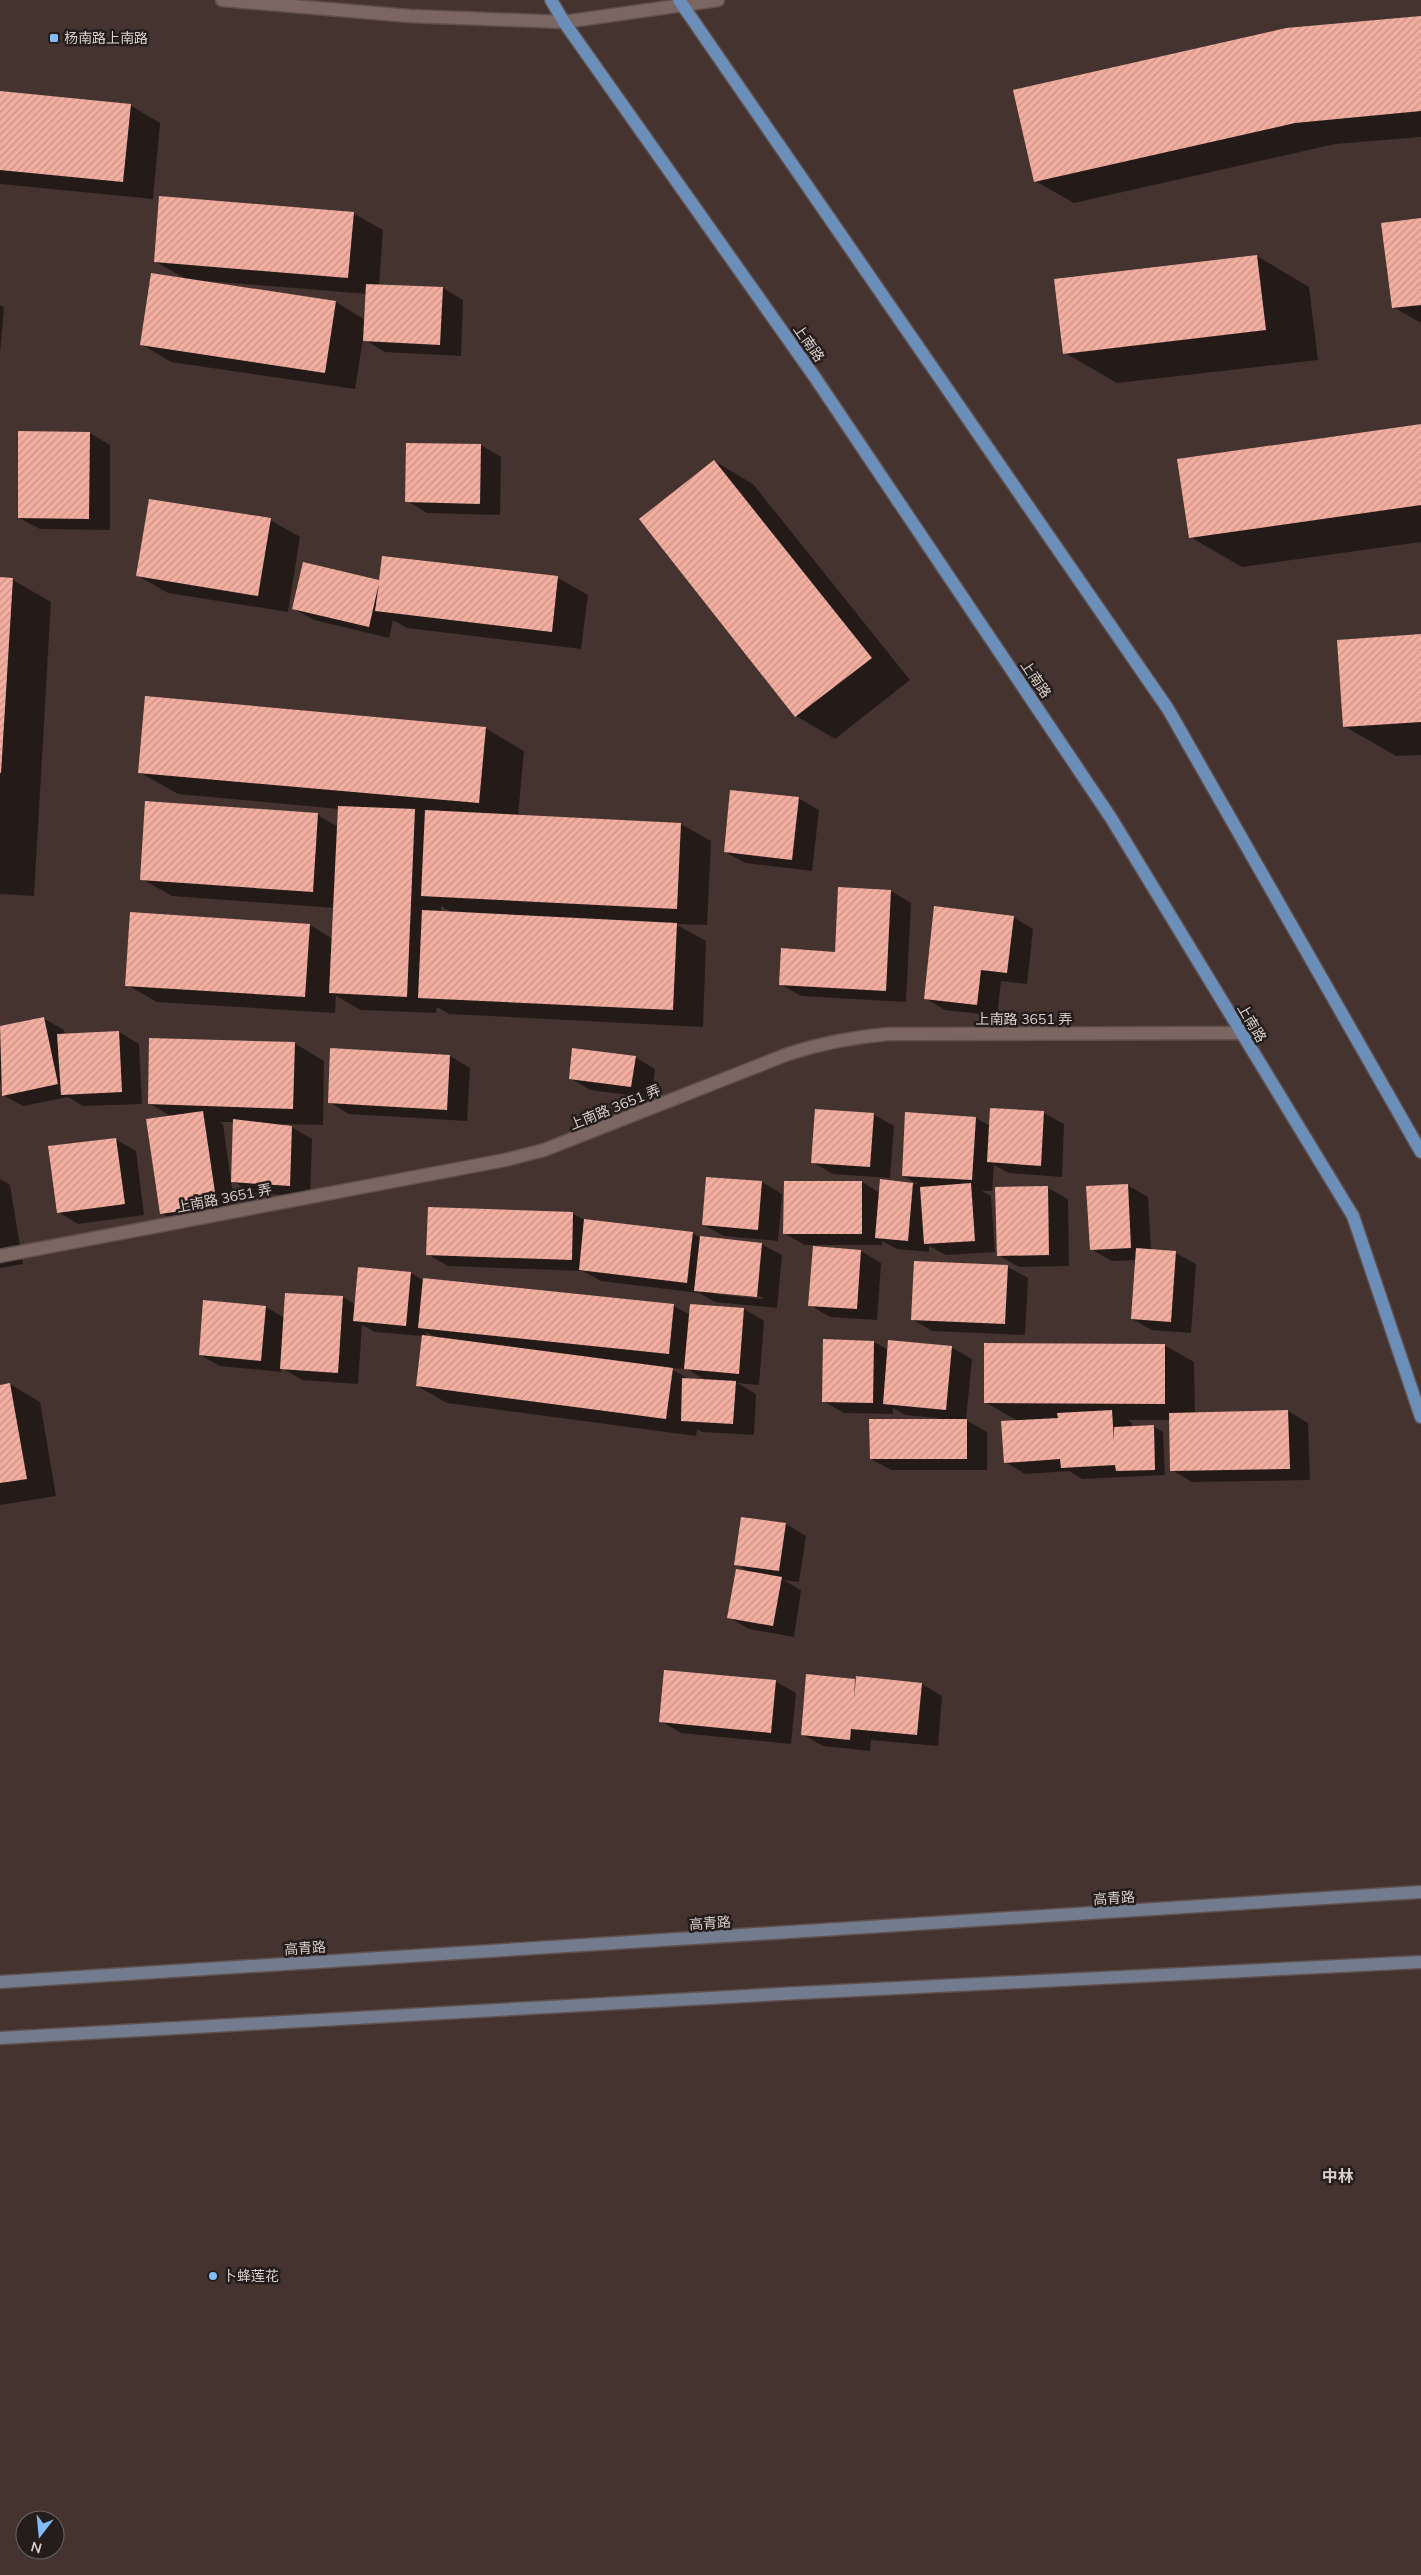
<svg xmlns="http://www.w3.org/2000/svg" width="1421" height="2575" font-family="Mulish,'Noto Sans SC',sans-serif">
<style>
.shadow{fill:#0007;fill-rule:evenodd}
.building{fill:url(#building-hatch)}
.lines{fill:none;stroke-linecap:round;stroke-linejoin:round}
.minor-casing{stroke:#60504d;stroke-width:15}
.secondary-casing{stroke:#60504d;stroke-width:15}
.primary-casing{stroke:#60504d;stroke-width:15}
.minor{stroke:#7b6662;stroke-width:12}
.secondary{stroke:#737b8e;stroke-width:12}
.primary{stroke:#6b8fb9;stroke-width:12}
.poi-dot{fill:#80bdfa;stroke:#251d1b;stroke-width:2}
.labels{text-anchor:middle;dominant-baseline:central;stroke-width:5;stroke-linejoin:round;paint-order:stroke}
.poi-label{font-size:14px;fill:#dacfcc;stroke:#251d1b;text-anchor:start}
.street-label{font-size:14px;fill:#dacfcc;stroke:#251d1b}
.quarter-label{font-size:16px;font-weight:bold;fill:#dacfcc;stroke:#251d1b}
</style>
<defs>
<pattern id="building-hatch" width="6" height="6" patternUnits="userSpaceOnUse" patternTransform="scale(1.25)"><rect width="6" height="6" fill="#f3aea0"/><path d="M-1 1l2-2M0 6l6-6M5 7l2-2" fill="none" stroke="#c69287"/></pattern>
</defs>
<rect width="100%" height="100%" fill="#45332f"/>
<g class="shadow">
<polygon points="1421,17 1421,137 1335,144 1074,203 1035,181"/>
<polygon points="0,93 130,105 160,123 153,199 0,184"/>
<path d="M353,213L383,230L379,286L443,288L463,300L461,356L385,352L363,339L355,389L171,362L141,344L186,279L156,262ZM207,281L367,294L365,320L336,302L207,283Z"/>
<polygon points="1421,220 1421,323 1393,307"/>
<polygon points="1257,256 1309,287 1318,360 1117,383 1065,353"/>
<polygon points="0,305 4,307 0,353"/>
<polygon points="1421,425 1421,542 1242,567 1190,537"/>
<polygon points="90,433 110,445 110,530 40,529 19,518"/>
<polygon points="481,445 501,457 500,515 427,513 407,501"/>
<polygon points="714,461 753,484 910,680 835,739 796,716 641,519"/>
<polygon points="270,520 300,537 288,612 168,593 138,576"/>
<polygon points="383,557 558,578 588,595 581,649 407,628 393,620 389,638 314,620 294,609 380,581"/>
<polygon points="0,579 13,580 51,602 34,896 0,894"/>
<polygon points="1421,635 1421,755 1396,756 1344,726"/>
<path d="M485,728L524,751L518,816L681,824L711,841L707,925L675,924L706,941L703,1027L449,1014L437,1007L436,1013L361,1010L336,996L335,1013L157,1002L127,985L310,925L333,939L335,908L172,896L142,879L318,815L338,827L339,809L178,794L139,772ZM441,906L452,913L441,912Z"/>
<polygon points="798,798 819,810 812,871 745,863 725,852"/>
<polygon points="891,891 911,903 906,1002 801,996 780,984 836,953"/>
<polygon points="1013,917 1033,929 1027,984 1001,981 997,1016 945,1010 925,998"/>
<polygon points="43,1018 64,1030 65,1035 119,1032 139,1044 142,1104 83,1106 68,1097 23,1106 3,1095 0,1080 0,1027"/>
<polygon points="294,1043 324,1061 323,1125 283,1124 283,1126 291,1127 312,1139 310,1197 253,1193 232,1181 235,1122 219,1122 223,1124 236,1217 181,1225 161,1213 172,1117 149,1103"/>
<polygon points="332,1049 450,1056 470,1068 467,1121 349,1114 329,1102"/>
<polygon points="635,1057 655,1069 652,1098 590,1090 570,1078"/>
<polygon points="1044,1113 1064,1124 1062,1177 1009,1173 994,1165 992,1191 982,1191 991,1196 995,1252 946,1255 929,1246 929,1252 897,1249 882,1241 882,1245 805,1245 785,1234 862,1182 880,1193 881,1181 918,1184 903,1176 976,1118 990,1126"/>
<polygon points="873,1114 894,1126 890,1178 833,1174 812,1162"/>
<polygon points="115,1139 136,1151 144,1215 78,1224 58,1212"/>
<polygon points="0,1179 10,1185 23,1264 0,1268"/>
<polygon points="762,1182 782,1194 778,1241 724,1236 703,1225"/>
<polygon points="1127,1185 1148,1197 1151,1250 1176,1253 1196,1264 1191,1333 1152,1330 1132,1319 1136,1260 1112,1261 1091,1249"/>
<polygon points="1048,1188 1068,1199 1069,1266 1019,1267 998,1255"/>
<path d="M573,1214L585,1220L692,1233L701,1238L761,1244L782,1255L777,1308L715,1302L699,1293L601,1281L583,1271L448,1266L427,1254ZM715,1292L763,1297V1299L715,1294Z"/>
<polygon points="861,1251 881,1263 877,1320 830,1317 810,1305"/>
<polygon points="1008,1267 1028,1278 1025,1335 932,1331 912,1319"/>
<path d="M411,1273L424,1281L674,1306L690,1315L691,1305L744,1309L764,1321L759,1385L737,1383L756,1394L754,1435L702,1432L697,1429L696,1436L447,1403L417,1386L423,1336L375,1332L362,1325L358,1384L302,1380L282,1368L281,1372L220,1366L200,1355L204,1302L266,1307L285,1318L343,1297L356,1305ZM426,1332L437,1338L426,1336ZM669,1368L687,1369L707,1381L691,1380Z"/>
<polygon points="874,1342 889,1350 951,1347 972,1359 966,1420 987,1432 987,1470 891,1470 871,1459 938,1418 905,1415 893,1408 893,1414 844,1413 823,1401"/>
<polygon points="1164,1345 1194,1362 1195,1414 1288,1411 1308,1423 1310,1480 1192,1482 1172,1470 1171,1420 1128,1420 1132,1423 1132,1427 1153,1426 1163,1432 1165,1475 1082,1479 1069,1471 1025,1474 1005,1462 1018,1421 985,1402"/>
<polygon points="10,1384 40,1402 56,1496 0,1505 0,1386"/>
<polygon points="786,1524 806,1536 799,1582 783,1580 801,1590 794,1637 749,1629 728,1617 751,1573 736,1564"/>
<polygon points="857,1678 922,1684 942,1696 938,1746 871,1740 870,1751 823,1746 802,1734 854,1680 857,1681"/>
<polygon points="775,1681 796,1693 791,1744 681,1733 661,1721"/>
</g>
<g class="building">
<polygon points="1421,16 1421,111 1295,123 1034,182 1013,90 1286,28"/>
<polygon points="0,91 131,104 123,182 0,170"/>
<polygon points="159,196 354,212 348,278 154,262"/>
<polygon points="1421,218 1421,305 1392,308 1381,223"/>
<polygon points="1257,255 1266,330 1063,354 1054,279"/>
<polygon points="151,273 336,301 325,373 140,345"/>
<polygon points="366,284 443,287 440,345 363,341"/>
<polygon points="1421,424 1421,505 1189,538 1177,459"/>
<polygon points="18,431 90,432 89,519 18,518"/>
<polygon points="406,443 481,444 480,504 405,502"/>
<polygon points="714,460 872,658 795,717 639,519"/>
<polygon points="149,499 271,518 258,596 136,576"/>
<polygon points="382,556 558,576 552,632 375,611 379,583 369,627 292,609 303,562 379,580"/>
<polygon points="0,577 13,578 1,773 0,773"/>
<polygon points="1421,634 1421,722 1343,727 1337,640"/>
<polygon points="145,696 486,727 479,803 138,773"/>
<polygon points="730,790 799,797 792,860 724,852"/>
<polygon points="145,801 318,813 313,892 140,880"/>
<polygon points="338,806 415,809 407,997 329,993"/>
<polygon points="425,810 681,823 677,909 421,896"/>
<polygon points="838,887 891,890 886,991 779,985 781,948 835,952"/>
<polygon points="934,906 1014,916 1007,973 981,970 977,1005 924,999"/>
<polygon points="422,910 677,923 673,1010 418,998"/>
<polygon points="130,912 310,924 305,997 125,986"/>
<polygon points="44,1017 58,1084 2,1096 0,1026"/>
<polygon points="119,1031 122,1092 61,1095 57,1034"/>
<polygon points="149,1038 295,1042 293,1109 148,1104"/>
<polygon points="330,1048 450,1055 447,1110 328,1103"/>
<polygon points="572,1048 636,1056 631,1087 569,1079"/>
<polygon points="990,1108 1044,1111 1041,1166 987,1162"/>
<polygon points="815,1109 874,1113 870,1167 811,1163"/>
<polygon points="203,1111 217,1206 160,1214 146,1119"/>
<polygon points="905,1112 976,1117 972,1180 902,1176"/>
<polygon points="233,1119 292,1126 290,1186 231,1182"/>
<polygon points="116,1138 125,1204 57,1213 48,1146"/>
<polygon points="706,1177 762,1181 758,1230 702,1225"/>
<polygon points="880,1179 913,1183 908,1241 875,1238"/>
<polygon points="784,1181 862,1181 862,1234 783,1234"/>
<polygon points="971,1183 975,1241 924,1244 920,1187"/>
<polygon points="1128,1184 1131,1248 1090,1250 1086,1186"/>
<polygon points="1048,1186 1049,1255 997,1256 995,1187"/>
<polygon points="428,1207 573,1212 572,1260 426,1255"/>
<polygon points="584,1219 693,1232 687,1283 579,1270"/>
<polygon points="700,1236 762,1243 757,1297 694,1291"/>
<polygon points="813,1246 861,1250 857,1309 808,1306"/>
<polygon points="1136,1248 1176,1251 1171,1322 1131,1319"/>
<polygon points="914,1261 1008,1265 1005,1324 911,1320"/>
<polygon points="358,1267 411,1272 406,1326 353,1321"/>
<polygon points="423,1278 674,1304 669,1354 418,1328"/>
<polygon points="285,1293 343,1296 338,1373 280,1369"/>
<polygon points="203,1300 266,1306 261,1361 199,1355"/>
<polygon points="690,1304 744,1308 739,1374 684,1369"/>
<polygon points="422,1335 673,1368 666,1419 416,1386"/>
<polygon points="823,1339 874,1341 873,1403 822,1402"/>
<polygon points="888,1340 952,1346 946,1410 883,1404"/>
<polygon points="984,1343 1165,1344 1165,1404 984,1403"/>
<polygon points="682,1378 736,1381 733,1424 681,1421"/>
<polygon points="10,1383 27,1479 0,1483 0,1385"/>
<polygon points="1112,1410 1114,1442 1114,1427 1154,1425 1155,1470 1116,1471 1115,1465 1061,1468 1060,1459 1004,1463 1001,1421 1058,1418 1057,1413"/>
<polygon points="1288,1410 1290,1469 1170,1471 1169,1413"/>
<polygon points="869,1419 967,1419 967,1459 870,1459"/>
<polygon points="741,1517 786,1523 779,1571 734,1565"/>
<polygon points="736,1569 782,1577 773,1626 727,1618"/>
<polygon points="664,1670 776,1680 771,1733 659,1722"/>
<polygon points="806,1674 855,1679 854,1700 856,1676 922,1683 917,1735 851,1729 850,1740 801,1735"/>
</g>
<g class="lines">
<g class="minor-casing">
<g id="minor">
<polyline points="222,0 410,16 564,22 718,0"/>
<path d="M0,1256L505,1160L544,1150L788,1054C822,1043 853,1037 888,1034L1240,1033"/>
</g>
</g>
<g class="secondary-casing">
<g id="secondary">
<polyline points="0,1982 1421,1892"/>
<polyline points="0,2038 798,1993 1421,1962"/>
</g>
</g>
<g class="primary-casing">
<g id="primary">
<polyline points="551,0 564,22 814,376 1111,818 1353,1216 1421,1417"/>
<polyline points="679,0 1168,709 1421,1152"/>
</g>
</g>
<use href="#minor" class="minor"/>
<use href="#secondary" class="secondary"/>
<use href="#primary" class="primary"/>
</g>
<g class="poi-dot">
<rect x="49" y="33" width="10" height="10" rx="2.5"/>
<circle cx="213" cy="2276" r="5"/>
</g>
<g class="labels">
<g class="poi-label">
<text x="64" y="38">杨南路上南路</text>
<text x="223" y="2276">卜蜂莲花</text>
</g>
<g class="street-label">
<text transform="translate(809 343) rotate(55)">上南路</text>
<text transform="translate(1036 679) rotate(56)">上南路</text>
<text x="1024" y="1019">上南路 3651 弄</text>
<text transform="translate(1252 1023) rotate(59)">上南路</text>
<text transform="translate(615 1107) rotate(-22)">上南路 3651 弄</text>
<text transform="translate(224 1198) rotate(-11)">上南路 3651 弄</text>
<text transform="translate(1114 1898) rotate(-4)">高青路</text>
<text transform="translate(710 1923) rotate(-4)">高青路</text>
<text transform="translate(305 1948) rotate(-4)">高青路</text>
</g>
<g class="quarter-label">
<text x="1338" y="2176">中林</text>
</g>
</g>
<g transform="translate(40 2535) rotate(196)"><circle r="24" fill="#251d1b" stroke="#6d6462"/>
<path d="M0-4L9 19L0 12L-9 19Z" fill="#80bdfa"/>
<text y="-8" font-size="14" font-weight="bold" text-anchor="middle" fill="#dacfcc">N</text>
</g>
</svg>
